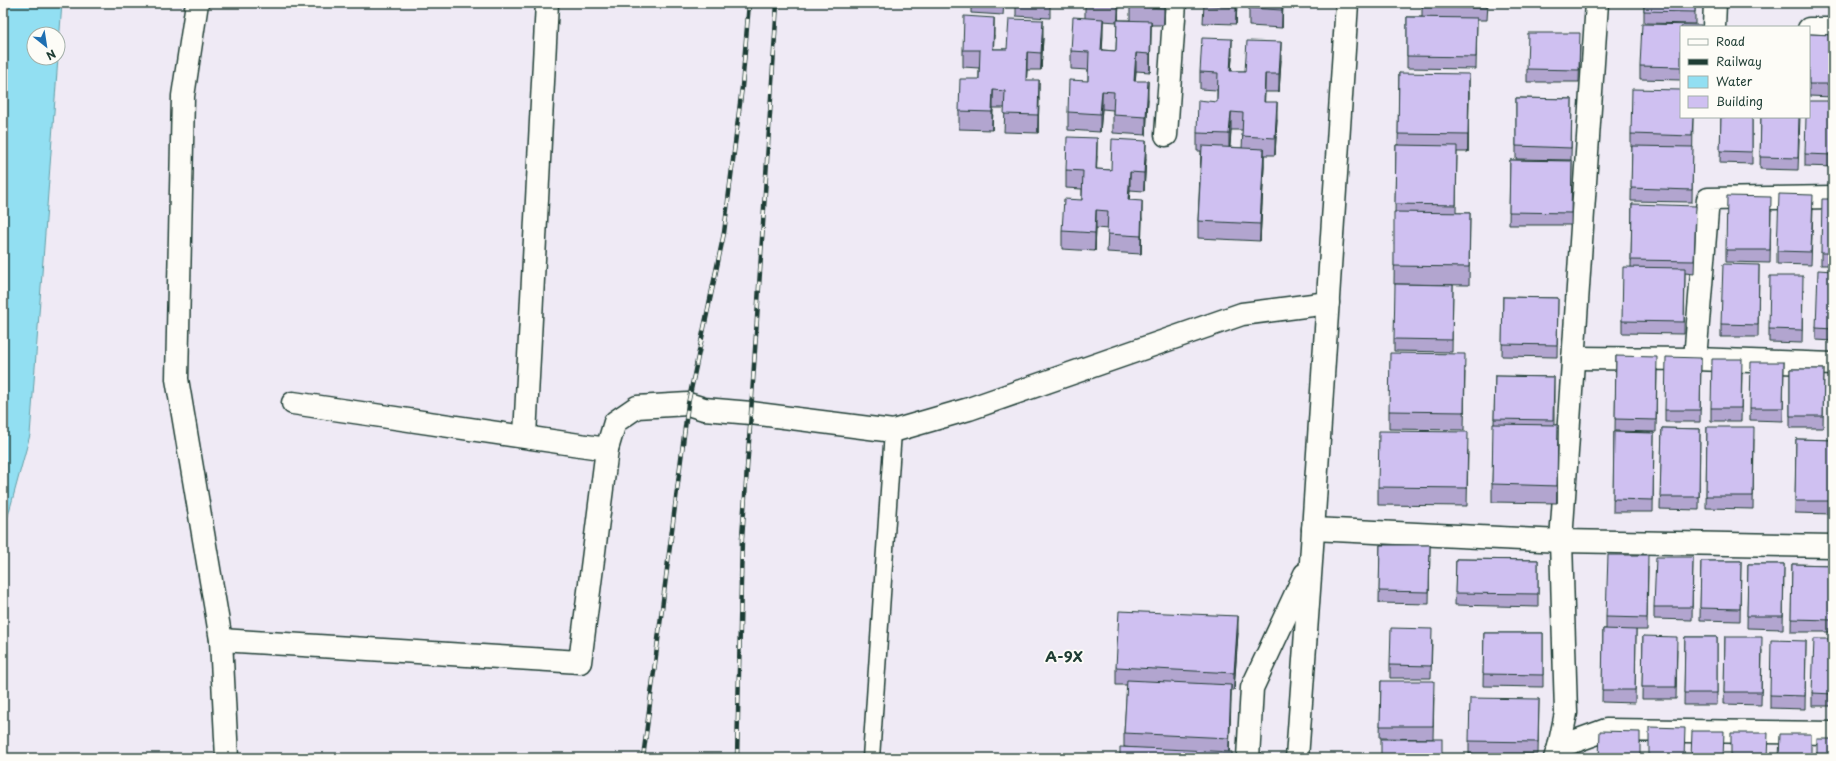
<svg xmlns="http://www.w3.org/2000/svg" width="1836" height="761" font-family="'Playpen Sans',sans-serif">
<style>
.water{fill:#92dff2;stroke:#649ea6}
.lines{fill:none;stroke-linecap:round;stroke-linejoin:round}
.lane-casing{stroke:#1f3d34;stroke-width:19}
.street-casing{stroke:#1f3d34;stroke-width:25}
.secondary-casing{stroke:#1f3d34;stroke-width:25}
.lane{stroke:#fdfcf7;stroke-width:16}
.street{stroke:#fdfcf7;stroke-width:22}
.secondary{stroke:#fdfcf7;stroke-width:22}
.rail-casing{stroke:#1f3d34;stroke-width:4.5}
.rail{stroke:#fdfcf7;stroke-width:3;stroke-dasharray:9;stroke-linecap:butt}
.wall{fill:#b2a5cf;stroke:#1f3d34;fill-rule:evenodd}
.shaded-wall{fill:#9186a9;stroke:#1f3d34}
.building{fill:#cfc0f1;stroke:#1f3d34}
.labels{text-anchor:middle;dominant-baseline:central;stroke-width:3.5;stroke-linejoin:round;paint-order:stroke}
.neighbourhood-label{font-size:15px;font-weight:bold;fill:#1f3d34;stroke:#fdfcf7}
</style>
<rect width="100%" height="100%" fill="#efeaf5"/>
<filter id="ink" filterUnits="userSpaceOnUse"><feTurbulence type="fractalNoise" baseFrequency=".025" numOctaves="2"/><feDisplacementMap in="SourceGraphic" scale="8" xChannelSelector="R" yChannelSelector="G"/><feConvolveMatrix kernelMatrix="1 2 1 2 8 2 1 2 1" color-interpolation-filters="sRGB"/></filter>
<g filter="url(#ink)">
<polygon class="water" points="3,3 62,3 58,57 58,34 34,34 34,58 58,58 30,435 3,534"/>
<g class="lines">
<g class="lane-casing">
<polyline id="lane" points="871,758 893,431"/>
</g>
<g class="street-casing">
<g id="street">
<polyline points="197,3 183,96 177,379 221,640 227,758"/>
<polyline points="1714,27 1715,3"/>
<polyline points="1809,29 1833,29"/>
<polyline points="1166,135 1175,3"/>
<polyline points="1573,358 1695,359 1833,364"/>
<polyline points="1695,359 1708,199 1833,197"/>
<polyline points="293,403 607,449"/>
<polyline points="525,436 547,3"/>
<polyline points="1313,529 1561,541 1833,546"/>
<polyline points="221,640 580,662 607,449 615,422 637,407 688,404 704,409 751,413 893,431 969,409 1242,314 1328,303"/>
<polyline points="1559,747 1566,713 1561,541 1597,3"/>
<polyline points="1555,758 1559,747 1606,730 1833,733"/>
</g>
</g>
<g class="secondary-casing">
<g id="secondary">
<polyline points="1248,758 1252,688 1305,574"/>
<polyline points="1297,758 1311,562 1347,3"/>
</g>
</g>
<use href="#lane" class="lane"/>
<use href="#street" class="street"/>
<use href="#secondary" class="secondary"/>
<g class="rail-casing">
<g id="rail">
<polyline points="643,758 688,404 724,233 742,87 749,3"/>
<polyline points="737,758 742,538 751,413 777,3"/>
</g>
</g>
<use href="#rail" class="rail"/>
</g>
<g class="wall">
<polygon points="971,3 1004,3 1003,15 971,13"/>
<polygon points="1016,3 1050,3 1050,18 1016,16"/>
<path d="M1085,3H1119L1118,20H1130V3H1165L1164,25H1151L1150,72L1136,71L1135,81L1148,99L1146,135L1113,133V110L1102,109L1100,132L1068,130V112L1088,81V70L1071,69V51L1085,18ZM1103,21L1117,22L1116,51L1102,50Z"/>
<polygon points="1204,3 1237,3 1236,24 1203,23"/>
<polygon points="1249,3 1283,3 1282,28 1249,26"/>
<polygon points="1422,3 1488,3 1487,20 1477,20 1476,69 1407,68 1407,17 1422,17"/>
<polygon points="1644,3 1695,3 1695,24 1644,23"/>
<rect x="1789" y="3" width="33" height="3"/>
<polygon points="1681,27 1681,80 1640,79 1640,66"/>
<polygon points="1809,34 1833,35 1833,97 1809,96"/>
<polygon points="994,35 993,49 1007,49 1043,38 1041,70 1027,70 1026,80 1039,98 1038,133 1004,132 1005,108 993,108 992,130 959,129 959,111 979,79 979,68 963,67 963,50"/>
<polygon points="1580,46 1579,82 1527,82 1527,69"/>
<path d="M1232,57L1231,71H1245L1281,60L1279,92H1265L1264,102L1277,120L1275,155H1264V167L1260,241L1198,238V221L1201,151H1197V133L1217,102V90L1200,89V72ZM1231,130H1243L1242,148L1230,147Z"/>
<polygon points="1399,73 1469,92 1468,152 1457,152 1456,213 1470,213 1469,285 1394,284 1396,145 1398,145"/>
<polygon points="1516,98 1572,99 1571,160 1516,159"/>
<polygon points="1833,101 1833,167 1805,166 1805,154"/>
<polygon points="1693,117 1692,202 1631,201 1632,147 1631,147 1631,134"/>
<polygon points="1721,117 1752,117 1752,164 1720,163"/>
<polygon points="1761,117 1800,117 1798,170 1760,169"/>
<polygon points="1097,156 1096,169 1111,170 1146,158 1144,191 1130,190 1129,200 1142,218 1141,254 1107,252 1108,229 1096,228 1095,251 1062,249 1062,231 1082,200 1082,189 1066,188 1066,170"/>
<polygon points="1510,160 1572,161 1571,225 1509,225"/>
<polygon points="1833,199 1833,265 1821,265 1821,253"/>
<polygon points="1632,204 1696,218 1694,274 1685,273 1684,334 1622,333 1622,321 1631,267"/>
<polygon points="1813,208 1811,265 1777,264 1777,251"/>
<polygon points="1771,210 1770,263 1726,262 1726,250"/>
<polygon points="1759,265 1758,337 1721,337 1721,324"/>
<polygon points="1833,271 1833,341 1816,340 1816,328"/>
<polygon points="1453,285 1452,352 1394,351 1394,339"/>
<polygon points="1803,289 1802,343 1769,342 1769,329"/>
<polygon points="1503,297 1558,298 1557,357 1502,356"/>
<polygon points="1616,356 1657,369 1656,432 1615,431"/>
<polygon points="1701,358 1700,422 1665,422 1665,410"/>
<polygon points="1784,362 1783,421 1750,420 1750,408"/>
<polygon points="1790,369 1824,369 1823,428 1790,428"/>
<polygon points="1465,372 1464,430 1389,429 1389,411"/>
<polygon points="1742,372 1741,421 1711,421 1711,408"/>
<polygon points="1495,376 1554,377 1554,425 1558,443 1557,503 1492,502 1492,484 1494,424"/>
<polygon points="1707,427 1754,439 1753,509 1706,508"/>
<polygon points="1662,428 1700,429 1699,510 1660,509"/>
<polygon points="1614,432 1654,433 1653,512 1613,512"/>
<polygon points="1796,439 1833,440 1833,514 1795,513"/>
<polygon points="1468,450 1467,506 1378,505 1378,487"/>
<polygon points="1380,545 1430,545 1429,604 1379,603"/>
<polygon points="1693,557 1692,620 1654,619 1654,607"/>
<polygon points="1456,559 1538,560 1538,607 1455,605"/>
<polygon points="1701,561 1741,561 1740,621 1700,620"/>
<polygon points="1748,564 1784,564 1783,629 1747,628"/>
<polygon points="1792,564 1833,565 1833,632 1791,632"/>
<polygon points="1648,567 1647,630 1636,630 1635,703 1602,702 1603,629 1606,629 1606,617"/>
<polygon points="1238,633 1234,690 1231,690 1229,752 1232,758 1124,747 1124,733 1127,685 1116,685 1116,667"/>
<polygon points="1484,633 1543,633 1543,687 1483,686"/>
<polygon points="1643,636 1677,649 1676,699 1642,699"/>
<polygon points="1685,637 1717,637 1717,705 1684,705"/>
<polygon points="1725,637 1762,650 1761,705 1724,704"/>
<polygon points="1833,639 1833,706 1812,706 1812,693"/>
<polygon points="1432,641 1431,678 1390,678 1390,665"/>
<polygon points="1806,641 1805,709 1770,708 1770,695"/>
<polygon points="1381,681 1434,694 1433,739 1380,738"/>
<polygon points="1539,699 1538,754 1469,754 1469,741"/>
</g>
<g class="shaded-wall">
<polygon points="1118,3 1119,3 1118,22"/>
<polygon points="1164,3 1165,3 1164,25"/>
<polygon points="1236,3 1237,3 1236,24"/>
<polygon points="1282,3 1283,3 1282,28"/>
<polygon points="994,18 994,35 993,66 993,49"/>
<polygon points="1103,19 1103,36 1101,68 1101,50"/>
<polygon points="1043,20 1043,38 1041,70 1041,53"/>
<polygon points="1151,21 1151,39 1150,72 1150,54"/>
<polygon points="1232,39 1232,57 1230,88 1230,71"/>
<polygon points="1281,42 1281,60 1279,92 1279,74"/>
<polygon points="1027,52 1027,70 1026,97 1026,80"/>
<polygon points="1136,53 1136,71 1134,98 1134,81"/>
<polygon points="1265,74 1265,92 1264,119 1264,102"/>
<polygon points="1469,74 1469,92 1468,152 1468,135"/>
<polygon points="1039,80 1039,98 1038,133 1038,115"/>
<polygon points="1148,81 1148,99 1146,135 1146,117"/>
<polygon points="993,90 993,108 992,130 992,112"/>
<polygon points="1102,91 1102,109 1100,132 1100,114"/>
<polygon points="1277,102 1277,120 1275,155 1275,138"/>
<polygon points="1231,112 1231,130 1229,152 1229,134"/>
<polygon points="1097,138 1097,156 1096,187 1096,169"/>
<polygon points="1146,141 1146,158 1144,191 1144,173"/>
<polygon points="1264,149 1264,167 1260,241 1260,224"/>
<polygon points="1130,172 1130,190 1128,218 1128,200"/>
<polygon points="1142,201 1142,218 1141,254 1141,236"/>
<polygon points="1096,210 1096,228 1095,251 1095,233"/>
<polygon points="1558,425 1558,443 1557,503 1557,486"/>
<polygon points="1238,616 1238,633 1234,690 1234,673"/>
<polygon points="1231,685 1231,702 1229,756 1229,738"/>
</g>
<g class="building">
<polygon points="1088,3 1118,3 1118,5"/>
<polygon points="1130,3 1164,3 1164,8 1130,6"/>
<polygon points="1204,3 1236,3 1236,7 1203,5"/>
<polygon points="1249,3 1282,3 1282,10 1249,8"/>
<polygon points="1422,3 1487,3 1487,8 1422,7"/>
<polygon points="1644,3 1695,3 1695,12 1644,11"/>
<polygon points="964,16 994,18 993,49 1007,49 1009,19 1043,20 1041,53 1027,52 1026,80 1039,80 1038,115 1004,114 1005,91 993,90 992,112 959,111 960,79 979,79 980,50 963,50"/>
<polygon points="1073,17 1103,19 1101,50 1116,51 1117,20 1151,21 1150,54 1136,53 1134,81 1148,81 1146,117 1113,115 1114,92 1102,91 1100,114 1068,112 1069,80 1088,81 1089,52 1071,51"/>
<polygon points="1407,17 1477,18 1476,57 1407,56"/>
<polygon points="1642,24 1701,25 1701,27 1681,27 1681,67 1640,66"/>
<polygon points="1528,33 1580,33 1579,70 1527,69"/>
<polygon points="1809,34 1833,35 1833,84 1809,84"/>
<polygon points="1202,38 1232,39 1230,71 1245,71 1247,41 1281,42 1279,74 1265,74 1264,102 1277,102 1275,138 1242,136 1243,113 1231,112 1229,134 1197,133 1198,100 1217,102 1218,73 1200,72"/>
<polygon points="1399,73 1469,74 1468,135 1398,134"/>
<polygon points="1632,89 1681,90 1681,117 1693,117 1692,136 1631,134"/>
<polygon points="1516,98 1572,99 1571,148 1516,146"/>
<polygon points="1809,101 1833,101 1833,155 1805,154 1806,117 1809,117"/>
<polygon points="1721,117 1752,117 1752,152 1720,151"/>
<polygon points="1761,117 1799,117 1798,158 1760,157"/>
<polygon points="1067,137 1097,138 1096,169 1111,170 1112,139 1146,141 1144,173 1130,172 1128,200 1142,201 1141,236 1107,234 1108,211 1096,210 1095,233 1062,231 1064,199 1082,200 1083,171 1066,170"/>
<polygon points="1396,145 1457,146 1456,205 1395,204"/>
<polygon points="1202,146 1264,149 1260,224 1198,221"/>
<polygon points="1632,146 1693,147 1692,190 1631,188"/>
<polygon points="1510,160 1572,161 1571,213 1509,212"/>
<polygon points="1779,194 1813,195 1811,252 1777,251"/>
<polygon points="1727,196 1771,197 1770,250 1726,250"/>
<polygon points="1822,199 1833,199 1833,253 1821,253"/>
<polygon points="1632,204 1696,206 1694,261 1631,260"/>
<polygon points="1394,212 1470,213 1469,267 1394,266"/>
<polygon points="1723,264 1759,265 1758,325 1721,324"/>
<polygon points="1623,267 1685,268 1684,322 1622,321"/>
<polygon points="1818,270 1833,271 1833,329 1816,328"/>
<polygon points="1770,276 1803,276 1802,330 1769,329"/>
<polygon points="1395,284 1453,285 1452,340 1394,339"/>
<polygon points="1503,297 1558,298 1557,345 1502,344"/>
<polygon points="1390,353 1465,354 1464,412 1389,411"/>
<polygon points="1616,356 1657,357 1656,420 1615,419"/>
<polygon points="1666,357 1701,358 1700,410 1665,410"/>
<polygon points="1712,359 1742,359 1741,408 1711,408"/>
<polygon points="1751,362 1784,362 1783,408 1750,408"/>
<polygon points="1790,369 1824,369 1823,416 1790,416"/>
<polygon points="1495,376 1554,377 1553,420 1494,419"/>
<polygon points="1493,424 1558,425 1557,486 1492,484"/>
<polygon points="1707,427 1754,427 1753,496 1706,496"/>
<polygon points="1662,428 1700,429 1699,497 1660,497"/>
<polygon points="1379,431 1468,432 1467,488 1378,487"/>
<polygon points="1614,432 1654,433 1653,500 1613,499"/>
<polygon points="1796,439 1833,440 1833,501 1795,501"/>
<polygon points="1380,545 1430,545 1429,592 1379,591"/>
<polygon points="1608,555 1648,555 1647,618 1606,617"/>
<polygon points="1656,557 1693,557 1692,607 1654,607"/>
<polygon points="1456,559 1538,560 1538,594 1455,593"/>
<polygon points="1701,561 1741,561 1740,609 1700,608"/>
<polygon points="1748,564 1784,564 1783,616 1747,616"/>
<polygon points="1792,564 1833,565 1833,620 1791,619"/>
<polygon points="1119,611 1238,616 1234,673 1116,667"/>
<polygon points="1391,628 1432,629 1431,666 1390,665"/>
<polygon points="1603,629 1636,630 1635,690 1602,690"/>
<polygon points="1484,633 1543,633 1543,675 1483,674"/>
<polygon points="1643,636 1677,637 1676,687 1642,687"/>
<polygon points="1685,637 1717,637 1717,693 1684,693"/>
<polygon points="1725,637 1762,637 1761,692 1724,692"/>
<polygon points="1814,639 1833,639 1833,694 1812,693"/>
<polygon points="1771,640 1806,641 1805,696 1770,695"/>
<polygon points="1127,680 1231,685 1229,738 1124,733"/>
<polygon points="1381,681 1434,681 1433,726 1380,726"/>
<polygon points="1470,698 1539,699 1538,742 1469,741"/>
<polygon points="1649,727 1685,728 1684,758 1649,758"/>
<polygon points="1600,731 1640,732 1640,758 1599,758"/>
<polygon points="1692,731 1724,731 1723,758 1691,758"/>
<polygon points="1731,733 1768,733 1767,758 1731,758"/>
<polygon points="1780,734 1811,734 1811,758 1779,758"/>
<rect x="1381" y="739" width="61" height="19"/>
<rect x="1817" y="739" width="16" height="19"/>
<polygon points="1120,747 1232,752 1232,758 1120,758"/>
</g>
</g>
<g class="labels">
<g class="neighbourhood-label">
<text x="1064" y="655">A-9X</text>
</g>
</g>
<rect width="1836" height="761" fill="none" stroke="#fdfcf7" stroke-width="16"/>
<rect x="8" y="8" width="1820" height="745" fill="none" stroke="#1f3d34" stroke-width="1.5" filter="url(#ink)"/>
<rect x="1680" y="26" width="130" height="92" fill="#fdfcf7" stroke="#a4b0a9"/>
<rect x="1688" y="39" width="20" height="6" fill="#fdfcf7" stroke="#a4b0a9"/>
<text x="1716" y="46" font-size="12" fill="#1f3d34">Road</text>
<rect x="1688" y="59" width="20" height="6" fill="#1f3d34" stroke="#a4b0a9"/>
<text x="1716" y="66" font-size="12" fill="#1f3d34">Railway</text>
<rect x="1688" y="76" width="20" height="12" fill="#92dff2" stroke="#a4b0a9"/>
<text x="1716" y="86" font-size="12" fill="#1f3d34">Water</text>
<rect x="1688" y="96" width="20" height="12" fill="#cfc0f1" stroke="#a4b0a9"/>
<text x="1716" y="106" font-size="12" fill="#1f3d34">Building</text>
<g transform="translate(46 46) rotate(150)"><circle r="19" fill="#fdfcf7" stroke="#a4b0a9"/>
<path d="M0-3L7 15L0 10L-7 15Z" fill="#1f6fb2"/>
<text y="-6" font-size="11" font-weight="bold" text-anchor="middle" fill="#1f3d34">N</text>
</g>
</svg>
